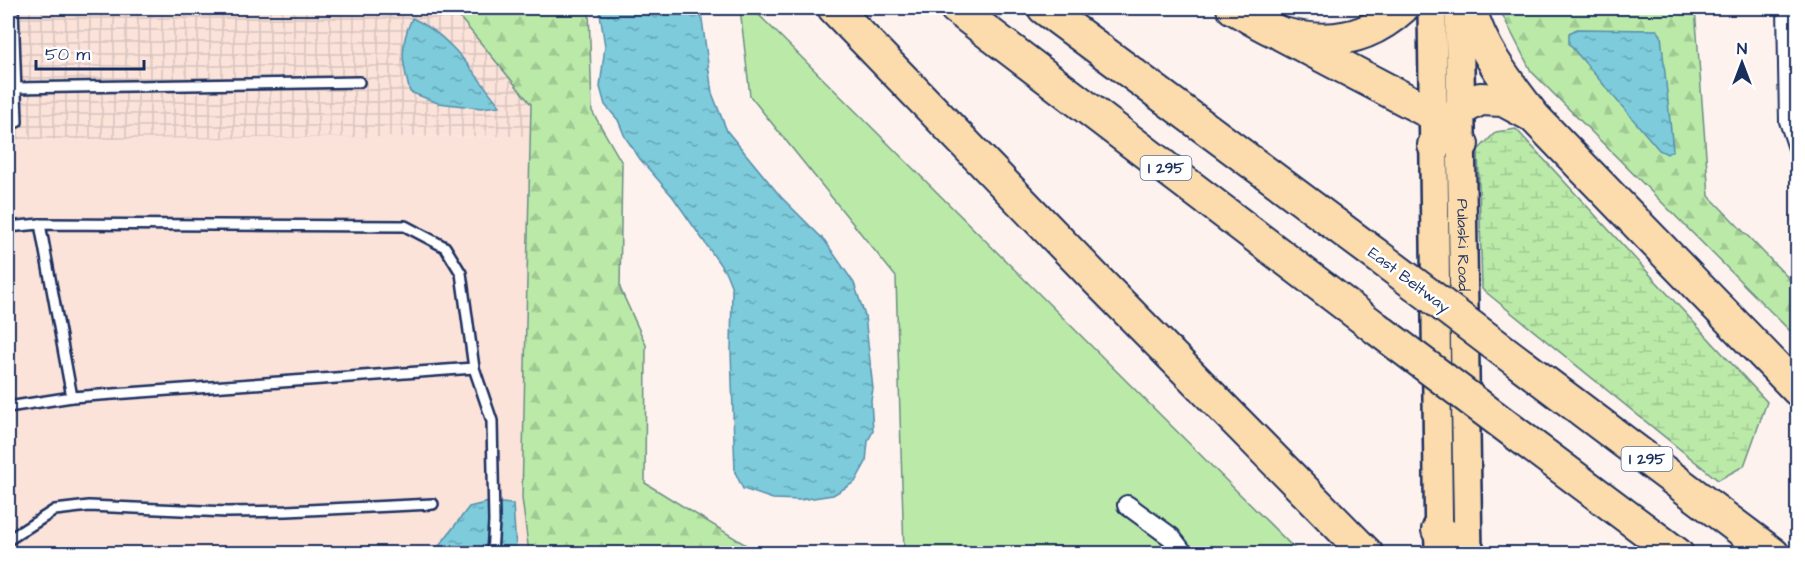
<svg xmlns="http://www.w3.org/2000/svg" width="1805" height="561" font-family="'Architects Daughter',sans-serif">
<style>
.built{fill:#fbe3da}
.industrial{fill:url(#industrial-grid)}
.green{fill:#bbeaa8;stroke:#6b8c83;stroke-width:1.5}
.forest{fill:url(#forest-firs);stroke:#6b8c83;stroke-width:1.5}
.wetland{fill:url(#wetland-marsh);stroke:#6b8c83;stroke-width:1.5}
.water{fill:url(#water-ripples);stroke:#568da9;stroke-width:1.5}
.building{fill:url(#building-back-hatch);stroke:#1b2f5e;stroke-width:1.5}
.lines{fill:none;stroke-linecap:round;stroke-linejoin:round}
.lane-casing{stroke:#1b2f5e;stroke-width:14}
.street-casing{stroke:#1b2f5e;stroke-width:22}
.primary-casing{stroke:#1b2f5e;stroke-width:32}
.highway-casing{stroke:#1b2f5e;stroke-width:36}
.lane{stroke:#fff;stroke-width:9}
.street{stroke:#fff;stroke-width:18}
.primary{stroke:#fcdcac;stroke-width:27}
.highway{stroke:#fcdcac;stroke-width:32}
.highway-bridge-casing{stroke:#1b2f5e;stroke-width:36;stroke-linecap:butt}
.highway-bridge{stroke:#fcdcac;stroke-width:32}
.labels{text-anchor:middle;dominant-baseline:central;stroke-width:5;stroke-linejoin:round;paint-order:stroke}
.shield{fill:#fff;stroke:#5f6d8e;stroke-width:1.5}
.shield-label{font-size:15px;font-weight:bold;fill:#1b2f5e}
.street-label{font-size:16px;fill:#1b2f5e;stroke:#fff}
</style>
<defs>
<pattern id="industrial-grid" width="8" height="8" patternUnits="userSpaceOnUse" patternTransform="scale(1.5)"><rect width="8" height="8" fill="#fbe3da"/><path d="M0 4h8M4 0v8" fill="none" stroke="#d7c3be"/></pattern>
<pattern id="forest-firs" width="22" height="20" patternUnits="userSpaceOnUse" patternTransform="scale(1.5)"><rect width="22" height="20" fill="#bbeaa8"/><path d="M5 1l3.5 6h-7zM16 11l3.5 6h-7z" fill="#a0c993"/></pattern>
<pattern id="wetland-marsh" width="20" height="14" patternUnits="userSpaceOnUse" patternTransform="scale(1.5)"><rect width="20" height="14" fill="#bbeaa8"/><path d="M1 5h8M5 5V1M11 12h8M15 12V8" fill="none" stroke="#a0c993"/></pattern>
<pattern id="water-ripples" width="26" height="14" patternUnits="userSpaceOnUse" patternTransform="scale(1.5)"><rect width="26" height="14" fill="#7dcbdb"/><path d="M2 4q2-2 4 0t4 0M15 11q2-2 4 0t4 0" fill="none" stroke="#66a5b5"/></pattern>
<pattern id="building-back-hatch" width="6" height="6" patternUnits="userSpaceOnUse" patternTransform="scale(1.5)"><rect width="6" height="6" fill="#f6c0aa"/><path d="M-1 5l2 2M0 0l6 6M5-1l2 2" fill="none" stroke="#d2a595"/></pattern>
</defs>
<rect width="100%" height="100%" fill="#fdf2ee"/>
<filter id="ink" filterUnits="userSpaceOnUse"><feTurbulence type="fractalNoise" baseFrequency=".0167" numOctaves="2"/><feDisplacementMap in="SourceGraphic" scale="12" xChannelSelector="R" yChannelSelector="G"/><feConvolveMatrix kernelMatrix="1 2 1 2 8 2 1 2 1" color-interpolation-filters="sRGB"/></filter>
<g filter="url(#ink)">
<polygon class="built" points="530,136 522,498 529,553 8,553 8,140"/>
<polygon class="industrial" points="8,8 452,8 531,103 530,136 8,140"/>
<polygon class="green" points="740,8 752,8 1299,553 904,553 896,277 750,96"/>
<g class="forest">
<polygon points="452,8 589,8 592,111 622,163 620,288 646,345 645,483 759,553 529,553 522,498 531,104"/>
<polygon points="1501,8 1695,8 1709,196 1797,287 1797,338 1531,71 1501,12"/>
</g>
<polygon class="wetland" points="1516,129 1767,402 1744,466 1718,480 1482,289 1478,150 1496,132"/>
<g class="water">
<polygon points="599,8 698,8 701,12 712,93 727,131 781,197 825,241 854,283 865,316 873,389 871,400 873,431 868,441 866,462 855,482 833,495 800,500 773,499 743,489 735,472 731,351 732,288 726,273 673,197 640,159 625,137 618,120 605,105 600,87 605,46"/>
<path d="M412,18C451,35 474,74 500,106L481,108L438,103L410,92C402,62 399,47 412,18Z"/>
<polygon points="1577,29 1657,30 1661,35 1673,150 1667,154 1659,150 1569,44 1569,33"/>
<polygon points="489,502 513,504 516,549 511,553 433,554 469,507"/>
</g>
<polygon class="building" points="8,257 11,257 13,390 8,390"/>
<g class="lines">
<g class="lane-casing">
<g id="lane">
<polyline points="15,88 359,82"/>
<polyline points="8,122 17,122 13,8"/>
<polyline points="40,224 72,397"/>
<polyline points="8,227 40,224 405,226 445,247 461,273 474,368 492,421 494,522 492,554"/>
<polyline points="8,407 72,397 474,368"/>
<polyline points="8,540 55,510 89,506 227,512 287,511 433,504"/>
</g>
</g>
<g class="street-casing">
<g id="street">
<polyline points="1787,8 1789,121 1798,148"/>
<polyline points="1127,505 1171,537 1184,554"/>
</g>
</g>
<g class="primary-casing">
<g id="primary">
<polyline points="1432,8 1439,554"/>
<path id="s1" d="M1459,8L1468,554"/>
</g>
</g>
<g class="highway-casing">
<g id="highway">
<polyline points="834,8 1100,283 1367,554"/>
<polyline points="956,8 1376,328"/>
<polyline points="1044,8 1375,254"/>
<path d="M1233,8C1247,15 1269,30 1283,34C1328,46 1367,40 1402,8"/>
<path d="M1470,8C1481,50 1508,83 1534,117L1798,390"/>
<polyline points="1281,34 1433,114 1462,144"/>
<polyline points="1434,145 1461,109 1480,99 1503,100 1531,115"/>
<polyline points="1522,365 1773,554"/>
<polyline points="1522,438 1677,554"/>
<polyline points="1438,530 1470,554"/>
</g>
</g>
<use href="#lane" class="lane"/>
<use href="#street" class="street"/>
<use href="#primary" class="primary"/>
<use href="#highway" class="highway"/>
<g class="highway-bridge-casing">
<g id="highway-bridge">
<polyline points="1375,254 1522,365"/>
<polyline points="1376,328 1522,438"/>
</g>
</g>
<use href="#highway-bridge" class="highway-bridge"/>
</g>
</g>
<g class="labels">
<g class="shield">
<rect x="1140.5" y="156" width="51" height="24" rx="4.5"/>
<rect x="1621.5" y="447" width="51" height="24" rx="4.5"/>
</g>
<g class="shield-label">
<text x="1166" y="168">I 295</text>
<text x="1647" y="459">I 295</text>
</g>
<g class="street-label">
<text stroke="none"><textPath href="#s1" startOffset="237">Pulaski Road</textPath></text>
<text transform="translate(1409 280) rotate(37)">East Beltway</text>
</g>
</g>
<rect width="1805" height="561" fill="none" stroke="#fff" stroke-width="30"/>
<rect x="15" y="15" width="1775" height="531" fill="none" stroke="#1b2f5e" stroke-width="2" filter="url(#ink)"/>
<g transform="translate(1742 63)" stroke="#ffffff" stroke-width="4.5" paint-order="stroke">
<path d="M0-4.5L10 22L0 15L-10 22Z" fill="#1b2f5e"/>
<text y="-9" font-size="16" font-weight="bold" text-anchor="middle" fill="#1b2f5e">N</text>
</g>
<path d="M36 60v9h108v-9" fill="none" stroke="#1b2f5e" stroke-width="3"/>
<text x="45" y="60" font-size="18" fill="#1b2f5e" stroke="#ffffff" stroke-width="4.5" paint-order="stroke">50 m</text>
</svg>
